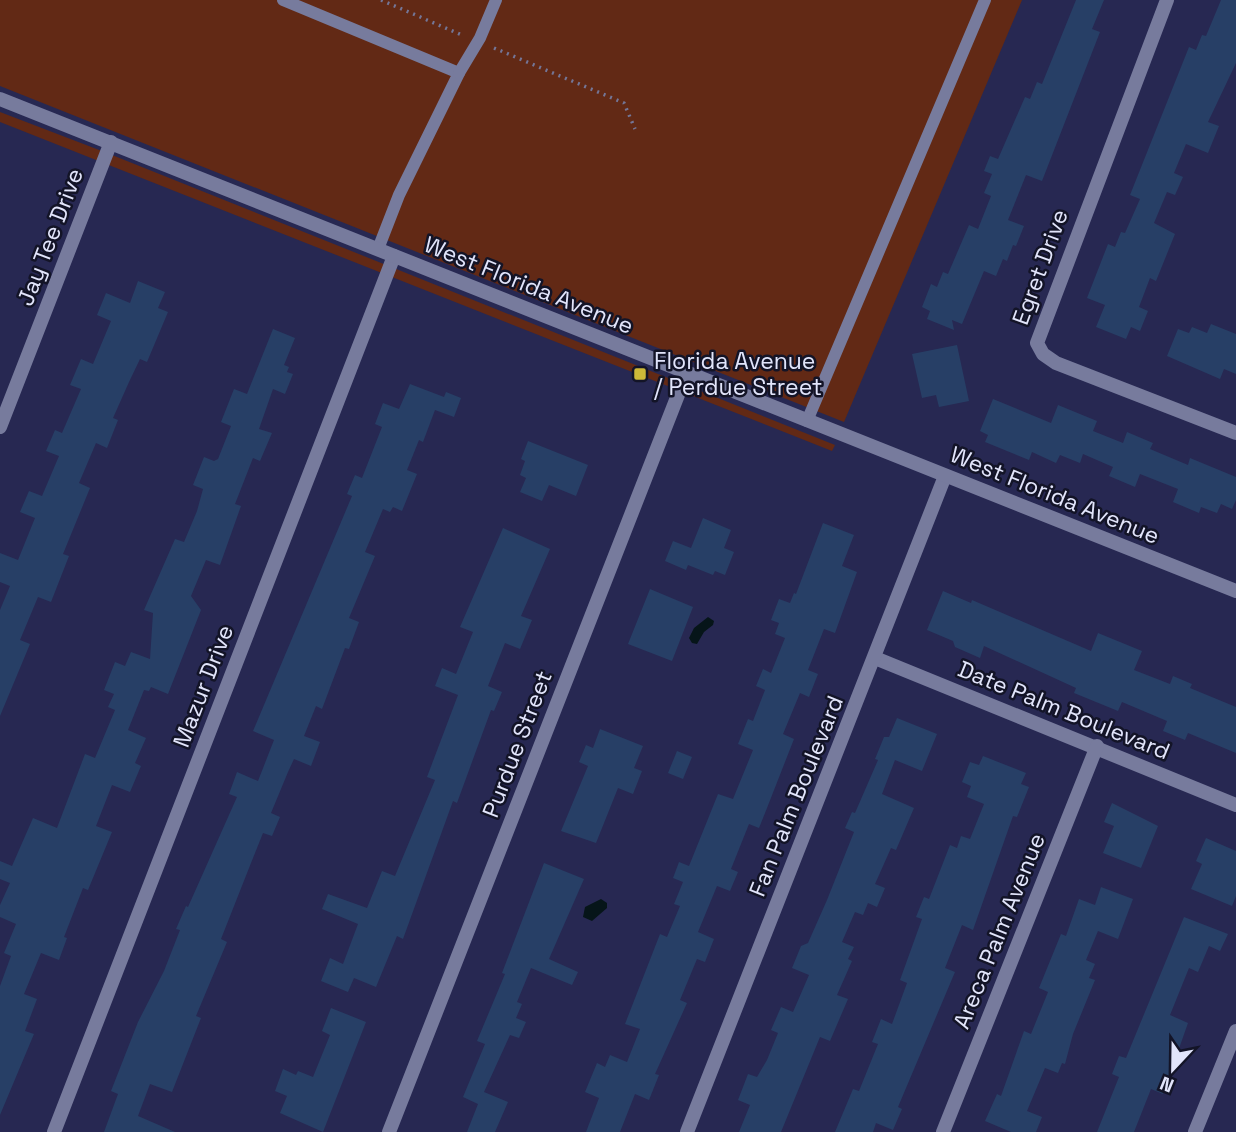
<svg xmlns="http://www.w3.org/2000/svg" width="1236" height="1132" font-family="'Space Grotesk',sans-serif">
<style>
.green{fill:#622915}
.water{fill:#061519}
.building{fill:#273f66}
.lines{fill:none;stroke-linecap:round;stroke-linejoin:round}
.path{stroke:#747697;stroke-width:3.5;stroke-dasharray:2 5;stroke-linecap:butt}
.service{stroke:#777b9d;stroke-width:12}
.minor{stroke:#777b9d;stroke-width:14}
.tertiary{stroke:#777b9d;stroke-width:14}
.poi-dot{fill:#ceb938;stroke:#131427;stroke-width:2.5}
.labels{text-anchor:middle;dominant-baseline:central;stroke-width:5;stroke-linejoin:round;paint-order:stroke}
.street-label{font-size:23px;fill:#e2e5fb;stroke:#131427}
.poi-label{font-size:23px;fill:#e2e5fb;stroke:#131427;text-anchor:start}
</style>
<rect width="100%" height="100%" fill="#272852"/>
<g class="green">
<polygon points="0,0 1022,0 844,422 0,86"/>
<polygon points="0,112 107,153 835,445 832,451 0,122"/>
</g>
<g class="water">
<polygon points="708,617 714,621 713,625 704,632 697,644 692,643 689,638 694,628"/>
<polygon points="601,899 607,903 607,908 592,921 583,917 585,907"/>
</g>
<g class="building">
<polygon points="1076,0 1104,0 1092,29 1100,32 1042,181 1026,175 1008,220 1024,226 1016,246 1013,245 1007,261 1003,259 996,276 984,271 962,324 952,320 954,330 927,319 930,311 922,307 931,284 937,287 943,272 948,274 969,225 978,229 991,196 984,193 992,174 984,171 990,156 998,159 1025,97 1030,99 1037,82 1042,84"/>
<polygon points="1221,0 1236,0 1236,63 1208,122 1219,126 1208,153 1186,144 1174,173 1183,177 1175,195 1167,192 1154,223 1175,234 1156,281 1150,278 1139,307 1148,311 1140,331 1131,327 1126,339 1096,327 1105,305 1087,298 1108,244 1115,247 1121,232 1125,233 1140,199 1130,195 1189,47 1196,50 1202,35 1206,36"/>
<polygon points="138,281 165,292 158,308 168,312 147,362 140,359 129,382 113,418 118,420 107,448 96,443 79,483 90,488 63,554 69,556 51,602 38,597 20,640 30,644 0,716 0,610 10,586 0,582 0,553 18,560 35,518 20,512 29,491 42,496 59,456 46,451 55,430 62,433 81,389 70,385 81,359 93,364 111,321 97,315 106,293 130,303"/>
<polygon points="1211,324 1236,334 1236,374 1224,369 1220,379 1167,356 1178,329 1189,333 1192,327 1207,333"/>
<polygon points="273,329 295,338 284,365 289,367 287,372 293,374 285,394 273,389 259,429 272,433 260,461 253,458 235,504 241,506 220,565 206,560 191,596 201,610 168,694 151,687 149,691 144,690 128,730 146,738 135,763 141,766 130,792 112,785 96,826 112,832 88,890 83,888 64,937 67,938 59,960 41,953 24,994 37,999 25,1031 34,1034 0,1115 0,986 11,956 4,953 16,924 0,917 0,905 10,883 0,879 0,861 12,866 33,818 57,828 85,754 95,758 115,710 108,707 114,694 104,690 115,662 125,666 131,652 150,659 153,613 144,610 175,539 184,542 197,511 203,489 193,485 204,457 214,461 218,459 231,426 221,422 234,389 247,394"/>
<polygon points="957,345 969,401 939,407 936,395 922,398 912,354"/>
<polygon points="410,384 444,397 446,392 461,398 454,417 435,410 423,442 419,440 407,470 417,474 402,511 393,507 390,512 383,509 365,552 375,556 349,618 359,622 349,649 345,648 322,709 316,706 304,736 320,742 311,766 294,759 288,772 271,813 280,817 272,836 263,833 251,863 221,939 227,942 196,1016 201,1018 172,1092 150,1084 138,1116 175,1132 104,1132 118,1094 111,1091 138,1022 164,971 180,930 176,929 186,906 188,907 237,797 229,794 237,772 258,781 274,740 253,731 352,496 347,494 355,475 362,478 382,427 375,424 383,403 399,409"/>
<polygon points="993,399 1051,423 1058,405 1097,421 1093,431 1123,443 1127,432 1153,443 1150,449 1188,465 1190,458 1236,477 1236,500 1232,509 1221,504 1217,513 1201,507 1199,513 1173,502 1178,489 1140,474 1135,487 1109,476 1113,467 1083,454 1080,463 1060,455 1056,463 1032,452 1029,460 985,442 988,435 980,431"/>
<polygon points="528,441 588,465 576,496 549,485 542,501 520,492 526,478 520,475 525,461 521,459"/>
<polygon points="703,518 731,530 724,548 734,552 725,575 715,571 713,575 688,565 686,570 665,561 673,541 691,548"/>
<polygon points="823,523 854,535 842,566 857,572 835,633 824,629 808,670 818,674 809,697 800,693 783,734 794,739 767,808 759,828 749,824 731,869 738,872 730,891 717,886 698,932 714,939 705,962 697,959 680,1000 687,1003 655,1074 659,1075 649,1100 635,1094 620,1132 586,1132 599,1098 585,1092 597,1063 605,1067 610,1055 627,1062 640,1029 625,1024 660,934 667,937 680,906 674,904 683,882 673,878 679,862 689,866 718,794 733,799 753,750 738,744 748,719 753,721 765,690 756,686 763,669 771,673 785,638 775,634 779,623 771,620 779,599 790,603 794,593 796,594"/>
<polygon points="503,528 550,549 521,616 532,620 520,649 505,643 488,686 502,692 494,711 491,710 457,803 453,801 403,939 397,936 376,987 354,978 348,992 321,981 330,958 343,964 358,924 322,909 328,894 367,908 382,871 395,876 435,780 427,777 458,695 435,686 442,668 456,674 473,632 460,627"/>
<polygon points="650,589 693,607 672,661 628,644"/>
<polygon points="943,591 971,603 972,600 1091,651 1098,633 1142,651 1134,670 1170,684 1173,676 1192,684 1190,688 1236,707 1236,753 1188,733 1185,740 1163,731 1167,721 1122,702 1118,711 1074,693 1076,688 984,646 980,658 955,647 953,641 927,630"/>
<polygon points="897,718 937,734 922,771 895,760 882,794 914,808 896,850 891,848 875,884 885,888 877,907 868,903 863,915 855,912 842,942 854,947 848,959 852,961 837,995 848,999 830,1041 820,1037 781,1132 739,1132 750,1105 738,1100 748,1074 757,1077 767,1060 778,1033 771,1030 781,1007 793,1012 809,975 792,968 801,946 808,943 827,900 854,832 845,828 852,812 855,813 878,760 875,759 884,737 889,737"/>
<polygon points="600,729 643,746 634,768 642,771 633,794 618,788 596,843 561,831 588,766 579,762 586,745 593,748"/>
<polygon points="677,751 692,757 683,779 668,773"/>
<polygon points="983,756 1026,773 1021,784 1029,787 1017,817 1013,816 973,930 962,925 945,968 955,972 898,1107 902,1109 893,1130 876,1123 873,1132 835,1132 853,1089 859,1091 878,1044 872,1042 881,1019 892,1024 907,983 900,980 922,919 916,917 924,897 929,899 950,845 957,848 961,836 970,839 984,804 967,797 971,786 962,782 970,762 979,765"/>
<polygon points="1112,803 1158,826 1141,868 1103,853 1114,826 1104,822"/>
<polygon points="1206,838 1236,851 1236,896 1232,906 1191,889 1202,864 1196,861"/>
<polygon points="544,863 584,879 549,959 578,972 572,985 531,968 517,1002 522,1004 516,1018 526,1022 519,1038 510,1035 484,1092 508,1102 495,1132 467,1132 478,1104 463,1097 485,1044 477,1041 505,974 502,973"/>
<polygon points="1101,887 1133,899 1118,939 1098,931 1086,960 1095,964 1089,978 1095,980 1073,1034 1065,1064 1062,1063 1058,1073 1045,1068 1027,1111 1042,1117 1036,1132 1011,1132 985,1121 997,1094 1001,1096 1024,1031 1031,1034 1048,992 1039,988 1061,934 1066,936 1079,899 1095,905"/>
<polygon points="1184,917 1228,934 1220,951 1209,946 1198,972 1189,968 1170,1015 1188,1023 1163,1094 1151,1089 1134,1132 1097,1132 1119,1077 1112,1074 1119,1056 1126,1058"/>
<polygon points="331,1008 366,1022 323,1132 280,1113 287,1096 275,1091 283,1069 296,1075 298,1071 313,1077 330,1035 322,1031"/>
</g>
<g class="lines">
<g class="path">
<polyline points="381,0 464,36"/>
<polyline points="494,48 624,103 635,129"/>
</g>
<g class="service">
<polyline points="283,0 459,73 399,195 378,249"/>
<polyline points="459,73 480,38 496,0"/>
<polyline points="807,421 985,0"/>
</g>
<g class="minor">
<polyline points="1167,0 1037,343 1043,354 1056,363 1236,433"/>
<polyline points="0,427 111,142"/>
<polyline points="875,658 1236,805"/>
<polyline points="54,1132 394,256"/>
<polyline points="389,1132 687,372"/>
<polyline points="687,1132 945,476"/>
<polyline points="943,1132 1097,746"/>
<polyline points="1195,1132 1236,1031"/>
</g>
<polyline class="tertiary" points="0,99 1236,591"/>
</g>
<rect class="poi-dot" x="633" y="367" width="14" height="14" rx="3.5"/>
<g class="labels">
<g class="street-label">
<text transform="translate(50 237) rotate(-69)">Jay Tee Drive</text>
<text transform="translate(1040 267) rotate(-70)">Egret Drive</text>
<text transform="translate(529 285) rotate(22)">West Florida Avenue</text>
<text transform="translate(1055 495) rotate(22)">West Florida Avenue</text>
<text transform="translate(203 686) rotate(-69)">Mazur Drive</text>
<text transform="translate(1064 710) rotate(22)">Date Palm Boulevard</text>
<text transform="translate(517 744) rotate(-69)">Purdue Street</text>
<text transform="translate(796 796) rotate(-68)">Fan Palm Boulevard</text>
<text transform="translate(999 931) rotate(-68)">Areca Palm Avenue</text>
</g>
<g class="poi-label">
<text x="654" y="361">Florida Avenue<tspan x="654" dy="26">/ Perdue Street</tspan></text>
</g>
</g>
<g transform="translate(1173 1069) rotate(202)" stroke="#131427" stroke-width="5" paint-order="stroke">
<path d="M0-5L12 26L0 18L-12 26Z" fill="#e2e5fb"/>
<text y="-10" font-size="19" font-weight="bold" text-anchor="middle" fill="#e2e5fb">N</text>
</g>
</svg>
